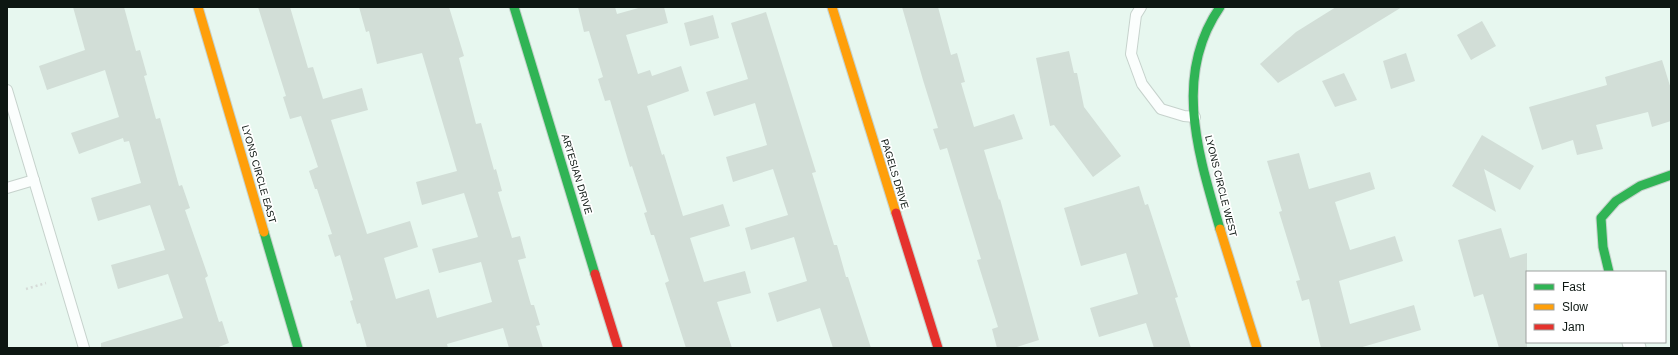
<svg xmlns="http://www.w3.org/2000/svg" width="1678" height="355" font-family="Helvetica,sans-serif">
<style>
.building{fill:#d2ded7}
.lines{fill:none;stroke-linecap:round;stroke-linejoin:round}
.lane-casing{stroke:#c6d2cc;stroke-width:12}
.street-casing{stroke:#c6d2cc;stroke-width:23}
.fast-casing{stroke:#c6d2cc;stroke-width:11}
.slow-casing{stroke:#c6d2cc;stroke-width:11}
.jam-casing{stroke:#c6d2cc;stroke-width:11}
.path{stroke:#d6dbd8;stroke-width:2.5;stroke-dasharray:2 3;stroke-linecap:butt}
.lane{stroke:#fbfefd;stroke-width:10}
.street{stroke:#fbfefd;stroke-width:21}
.fast{stroke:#30b455;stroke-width:9}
.slow{stroke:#ff9f0a;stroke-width:9}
.jam{stroke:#e5322d;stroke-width:9}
.labels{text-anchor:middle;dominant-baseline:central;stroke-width:3.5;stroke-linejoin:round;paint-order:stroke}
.street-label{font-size:10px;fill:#0d1712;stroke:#fff}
</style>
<rect width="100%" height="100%" fill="#e7f7ef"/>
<g class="building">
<polygon points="73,7 124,7 136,51 140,50 147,75 144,76 156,119 160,118 179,186 182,185 190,208 185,210 208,276 205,278 219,322 222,321 229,343 216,348 101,348 101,343 183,318 168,274 118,289 111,265 165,250 150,205 98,221 91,198 141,183 129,141 124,142 123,138 79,154 71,133 119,117 105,70 47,90 39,66 85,50"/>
<polygon points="258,7 290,7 308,68 313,67 323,99 362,88 368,110 331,120 367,234 410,221 418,247 384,258 396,299 429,289 437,318 492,302 481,262 439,273 432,249 478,237 464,193 422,205 416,182 457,171 422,53 377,64 369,31 366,32 359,7 449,7 464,56 459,58 476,124 481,123 494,170 496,169 502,191 498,192 512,238 520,236 526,258 518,260 531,305 534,305 540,325 536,326 543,348 509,348 503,328 447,344 448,348 367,348 360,323 357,324 350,301 353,300 340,255 335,257 328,235 332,234 317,189 315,189 309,171 318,167 301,116 290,119 283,97 286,96"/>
<polygon points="578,7 615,7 617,14 642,7 664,7 668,23 626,35 638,74 650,70 652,76 681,66 689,91 647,106 662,155 664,154 683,216 723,204 730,226 690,238 704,282 745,271 751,293 717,302 732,348 686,348 665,283 669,281 654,235 651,235 644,213 647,212 632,166 630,167 610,100 605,101 598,79 603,77 589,31 584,32"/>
<polygon points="902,7 938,7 951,55 957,53 965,82 961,83 974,127 1014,114 1023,139 984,150 999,200 1000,199 1039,340 1014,348 997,348 992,329 998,327 977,260 981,259 947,148 940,150 933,129 938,128 923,80"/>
<polygon points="1336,7 1402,7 1278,83 1260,64 1296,32"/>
<polygon points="766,12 816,172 812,173 834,245 837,245 846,277 848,277 871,348 833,348 820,308 777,322 768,293 807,281 794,237 751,250 745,228 788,215 773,169 733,182 726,157 767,145 755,103 714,116 706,92 748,79 731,23"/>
<polygon points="713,15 719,38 690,46 684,23"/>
<polygon points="1482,21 1496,46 1471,60 1457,35"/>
<polygon points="1069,51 1074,73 1077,73 1084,107 1121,156 1093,177 1054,125 1050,126 1036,58"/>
<polygon points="1406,53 1415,81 1391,89 1383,61"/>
<polygon points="1662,60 1671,89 1671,121 1652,127 1648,112 1596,125 1603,149 1577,155 1573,140 1542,150 1529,107 1607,85 1605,77"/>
<polygon points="1344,73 1357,100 1335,107 1322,81"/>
<polygon points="1482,135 1534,166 1520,190 1484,169 1496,212 1452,186"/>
<polygon points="1299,153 1309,189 1370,172 1375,189 1335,202 1350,250 1395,236 1403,261 1339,281 1350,324 1414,305 1421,330 1359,348 1321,348 1309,299 1302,301 1296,281 1300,280 1279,212 1282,211 1267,161"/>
<polygon points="1139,186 1145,205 1148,204 1178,297 1175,298 1191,348 1154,348 1146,323 1099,337 1090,308 1138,294 1126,253 1081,266 1064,208"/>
<polygon points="1501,228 1510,258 1527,253 1527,348 1499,348 1483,294 1474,297 1458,240"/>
</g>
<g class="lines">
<g class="lane-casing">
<g id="lane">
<polyline points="1141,7 1136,15 1131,54 1142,84 1161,109 1184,116 1195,117"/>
<polyline points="7,90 84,348"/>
<polyline points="7,188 34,180"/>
</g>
</g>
<g class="street-casing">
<polyline id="street" points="1633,342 1635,348"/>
</g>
<g class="fast-casing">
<g id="fast">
<polyline points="514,7 595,274"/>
<path d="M1220,7C1172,76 1199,156 1220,229"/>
<polyline points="264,232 298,348"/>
<polyline points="1609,272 1603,247 1601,218 1616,201 1640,186 1671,175"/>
</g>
</g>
<g class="slow-casing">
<g id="slow">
<polyline points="198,7 264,232"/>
<polyline points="832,7 896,213"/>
<polyline points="1220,229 1257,348"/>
</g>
</g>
<g class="jam-casing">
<g id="jam">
<polyline points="896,213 938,348"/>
<polyline points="595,274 618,348"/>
</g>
</g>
<polyline class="path" points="26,289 46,283"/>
<use href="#lane" class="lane"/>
<use href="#street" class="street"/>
<use href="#fast" class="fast"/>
<use href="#slow" class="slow"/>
<use href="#jam" class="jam"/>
</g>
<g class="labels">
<g class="street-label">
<text transform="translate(259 174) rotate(74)">LYONS CIRCLE EAST</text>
<text transform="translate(577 174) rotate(73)">ARTESIAN DRIVE</text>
<text transform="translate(895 174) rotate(73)">PAGELS DRIVE</text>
<text transform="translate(1221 186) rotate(76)">LYONS CIRCLE WEST</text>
</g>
</g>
<rect width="1678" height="355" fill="none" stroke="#0d1712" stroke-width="16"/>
<rect x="1526" y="271" width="140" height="72" fill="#ffffff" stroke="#9ea2a0"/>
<rect x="1534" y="284" width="20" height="6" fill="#30b455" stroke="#9ea2a0"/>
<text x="1562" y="291" font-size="12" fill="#0d1712">Fast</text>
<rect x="1534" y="304" width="20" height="6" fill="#ff9f0a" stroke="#9ea2a0"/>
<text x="1562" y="311" font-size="12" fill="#0d1712">Slow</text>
<rect x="1534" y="324" width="20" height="6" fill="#e5322d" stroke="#9ea2a0"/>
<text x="1562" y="331" font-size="12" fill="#0d1712">Jam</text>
</svg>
